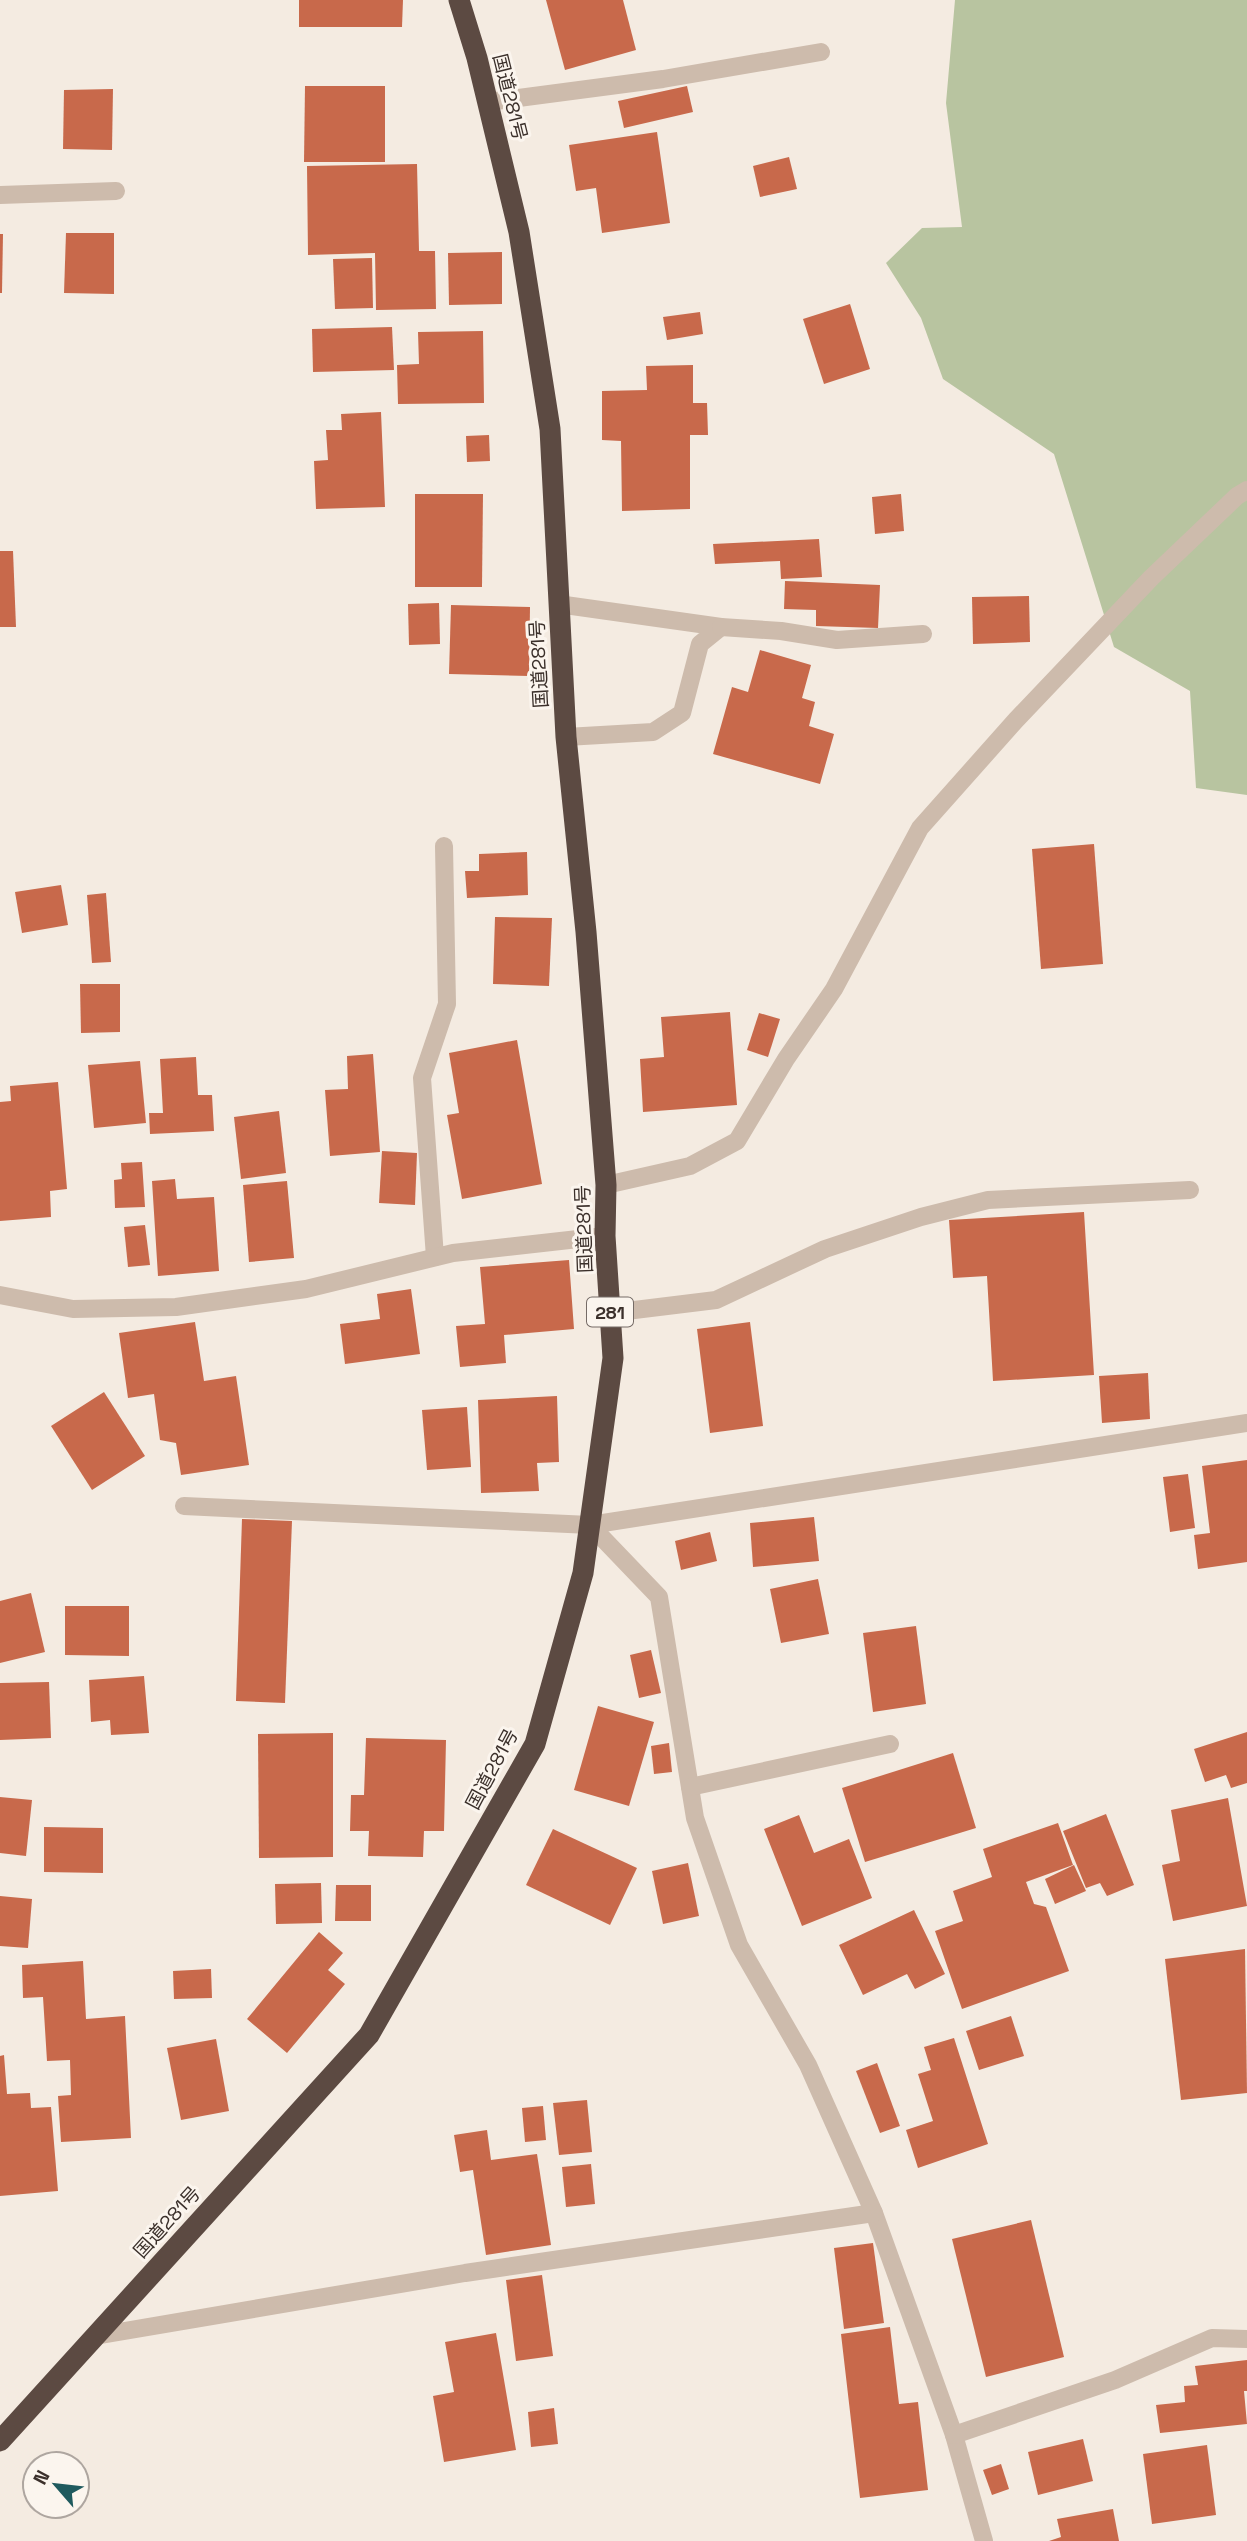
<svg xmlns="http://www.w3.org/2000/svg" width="1247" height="2541" font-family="'Space Grotesk','Noto Sans JP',sans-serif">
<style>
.green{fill:#b8c4a0}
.building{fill:#c8694b}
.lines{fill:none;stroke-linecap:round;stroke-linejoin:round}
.minor{stroke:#cdbbac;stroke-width:18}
.highway{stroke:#5c4a42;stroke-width:21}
.labels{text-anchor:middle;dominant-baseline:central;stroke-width:6;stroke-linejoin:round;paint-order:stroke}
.shield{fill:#fbf5ee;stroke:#756b66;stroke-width:2}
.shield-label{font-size:18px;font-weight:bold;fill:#3b302b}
.street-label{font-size:19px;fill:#3b302b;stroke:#fbf5ee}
</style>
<rect width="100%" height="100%" fill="#f4ebe1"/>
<polygon class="green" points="955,0 1247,0 1247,795 1196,788 1190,691 1114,647 1054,454 943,379 921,318 886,263 922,228 962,227 946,103"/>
<g class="building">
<polygon points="299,0 403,0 402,27 299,27"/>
<polygon points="546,0 623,0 636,50 565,70"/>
<polygon points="305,86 385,86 385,162 304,162"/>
<polygon points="687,86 693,112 624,128 618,101"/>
<polygon points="113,89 112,150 63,149 64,90"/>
<polygon points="657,132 670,223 602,233 596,188 576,191 569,145"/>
<polygon points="789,157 797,189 760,197 753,166"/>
<polygon points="417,164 419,251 435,251 436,309 376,310 375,253 308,255 307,166"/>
<polygon points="66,233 114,233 114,294 64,293"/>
<polygon points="0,234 3,234 2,293 0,293"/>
<polygon points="502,252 502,304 449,305 448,253"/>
<polygon points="372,258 373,308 335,309 333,259"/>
<polygon points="850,304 870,369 824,384 803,319"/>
<polygon points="700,312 703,334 667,340 663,317"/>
<polygon points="392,327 394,370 313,372 312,329"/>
<polygon points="483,331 484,403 398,404 397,365 419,364 418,332"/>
<polygon points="693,365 693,403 707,403 708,435 690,435 690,509 622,511 621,441 602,440 602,391 647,390 646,366"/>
<polygon points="381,412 385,507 316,509 314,461 328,460 326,430 342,430 341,414"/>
<polygon points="489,435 490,461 467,462 466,436"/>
<polygon points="415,494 483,494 482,587 415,587"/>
<polygon points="901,494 904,531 875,534 872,497"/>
<polygon points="819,539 822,577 781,579 780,561 715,564 713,544"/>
<polygon points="0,551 13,551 16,627 0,627"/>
<polygon points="785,581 880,585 878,628 816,626 816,610 784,609"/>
<polygon points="1029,596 1030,642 973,644 972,597"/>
<polygon points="439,603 440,644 409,645 408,604"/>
<polygon points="451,605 530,607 529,676 449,674"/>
<polygon points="760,650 811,665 802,698 815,702 809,726 834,734 820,784 713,754 732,687 748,692"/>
<polygon points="1094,844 1103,964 1041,969 1032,849"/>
<polygon points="527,852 528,895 467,898 465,871 479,871 479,854"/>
<polygon points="61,885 68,925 22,933 15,892"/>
<polygon points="106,893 111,962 92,963 87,895"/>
<polygon points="495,917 552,918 549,986 493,984"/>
<polygon points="80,984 120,984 120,1032 81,1033"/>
<polygon points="730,1012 737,1105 643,1112 640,1059 664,1057 661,1017"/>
<polygon points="759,1013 780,1019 768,1057 747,1050"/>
<polygon points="517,1040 542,1184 462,1199 447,1115 459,1113 449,1053"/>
<polygon points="373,1054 380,1152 330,1156 325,1090 348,1089 347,1056"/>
<polygon points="196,1057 198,1095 212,1095 214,1131 150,1134 149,1113 163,1113 160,1059"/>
<polygon points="140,1061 146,1123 94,1128 88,1065"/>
<polygon points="58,1082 67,1189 50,1191 51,1217 0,1221 0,1102 11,1101 10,1086"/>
<polygon points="279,1111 286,1173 241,1179 234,1117"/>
<polygon points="382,1151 417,1153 415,1205 379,1203"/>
<polygon points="142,1162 145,1207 115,1208 114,1180 122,1179 121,1163"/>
<polygon points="175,1179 177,1199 214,1197 219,1271 158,1276 152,1181"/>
<polygon points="287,1181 294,1258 249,1262 243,1185"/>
<polygon points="1084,1212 1094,1375 993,1381 987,1276 953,1278 949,1220"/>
<polygon points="145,1225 150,1265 128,1267 124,1227"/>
<polygon points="569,1260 574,1329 504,1335 506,1363 460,1367 456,1326 485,1324 480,1267"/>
<polygon points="411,1289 420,1354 345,1364 340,1324 380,1319 377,1294"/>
<polygon points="195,1322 204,1381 236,1376 249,1465 181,1475 176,1443 160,1440 154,1394 128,1398 119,1333"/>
<polygon points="750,1322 763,1426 710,1433 697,1329"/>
<polygon points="1148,1373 1150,1419 1102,1423 1099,1376"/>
<polygon points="104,1392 145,1456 92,1490 51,1426"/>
<polygon points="557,1396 559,1462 537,1463 539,1491 481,1493 478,1400"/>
<polygon points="467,1407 471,1467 427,1470 422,1410"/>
<polygon points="1247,1460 1247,1562 1198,1569 1194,1535 1210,1533 1202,1466"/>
<polygon points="1188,1474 1195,1528 1170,1532 1163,1477"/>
<polygon points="814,1517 819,1561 753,1567 750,1523"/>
<polygon points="242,1519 292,1521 285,1703 236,1701"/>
<polygon points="710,1532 717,1561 681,1570 675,1541"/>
<polygon points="818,1579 829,1634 781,1643 770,1589"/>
<polygon points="31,1593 45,1652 0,1663 0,1601"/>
<polygon points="65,1606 129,1606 129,1656 65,1655"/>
<polygon points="916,1626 926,1704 873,1712 863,1633"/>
<polygon points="651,1650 661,1693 639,1698 630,1655"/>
<polygon points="144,1676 149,1733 111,1735 110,1720 91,1722 89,1680"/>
<polygon points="49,1682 51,1738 0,1740 0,1683"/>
<polygon points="598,1706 654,1722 629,1806 574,1790"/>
<polygon points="1247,1732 1247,1783 1231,1788 1226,1775 1205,1782 1194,1749"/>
<polygon points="333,1733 333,1857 259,1858 258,1734"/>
<polygon points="366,1738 446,1740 444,1831 424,1831 423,1857 368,1856 369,1831 350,1831 351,1795 364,1795"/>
<polygon points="669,1743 672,1772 654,1774 651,1746"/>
<polygon points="953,1753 976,1828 865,1862 842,1788"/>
<polygon points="0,1797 32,1800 26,1856 0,1853"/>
<polygon points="1228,1798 1247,1906 1173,1921 1162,1865 1180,1861 1171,1810"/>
<polygon points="1106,1814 1134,1885 1107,1896 1100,1883 1086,1888 1063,1831"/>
<polygon points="799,1815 814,1853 849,1839 872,1898 802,1926 764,1829"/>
<polygon points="1058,1823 1073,1865 1026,1882 1034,1904 1046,1907 1069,1971 962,2009 935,1931 963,1921 953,1891 992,1877 983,1849"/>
<polygon points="44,1827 103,1828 103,1873 44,1872"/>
<polygon points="553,1829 637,1868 610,1925 526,1885"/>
<polygon points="688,1863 699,1916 663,1924 652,1871"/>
<polygon points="1074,1865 1086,1891 1055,1904 1045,1879"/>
<polygon points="321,1883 322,1923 276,1924 275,1884"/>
<polygon points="336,1885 371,1885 371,1921 335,1921"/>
<polygon points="0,1896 32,1899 28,1948 0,1946"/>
<polygon points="914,1910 945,1974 915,1989 907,1974 863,1995 839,1945"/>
<polygon points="319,1932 343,1953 328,1970 345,1984 287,2053 247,2019"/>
<polygon points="1245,1949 1247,2093 1181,2100 1165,1959"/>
<polygon points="83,1961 86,2019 125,2016 131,2138 61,2142 58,2096 71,2095 70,2060 47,2061 43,1997 23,1998 22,1965"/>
<polygon points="211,1969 212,1998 174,1999 173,1971"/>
<polygon points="1011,2016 1024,2056 979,2070 966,2031"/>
<polygon points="954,2038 988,2144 918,2168 906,2130 933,2121 918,2074 931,2070 924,2047"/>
<polygon points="216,2039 229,2111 181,2120 167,2048"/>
<polygon points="4,2055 7,2094 30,2093 31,2108 51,2107 58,2191 0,2196 0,2056"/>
<polygon points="877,2063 900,2126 880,2133 856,2071"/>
<polygon points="587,2100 592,2152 559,2155 553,2103"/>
<polygon points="543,2106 546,2140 525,2142 522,2108"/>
<polygon points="487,2130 491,2160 537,2154 551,2245 486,2255 473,2170 460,2172 454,2135"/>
<polygon points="591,2164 595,2204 566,2207 562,2167"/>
<polygon points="1031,2220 1064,2357 986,2377 952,2239"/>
<polygon points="873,2243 884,2323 844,2329 834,2248"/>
<polygon points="542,2275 553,2356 516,2361 506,2280"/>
<polygon points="890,2327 899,2404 918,2402 928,2490 860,2498 841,2334"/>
<polygon points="496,2333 516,2450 444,2462 433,2396 454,2392 445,2342"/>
<polygon points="1247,2360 1247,2391 1244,2391 1247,2424 1160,2433 1156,2405 1185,2402 1184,2386 1198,2385 1195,2366"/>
<polygon points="554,2408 558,2444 531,2447 528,2412"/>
<polygon points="1083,2439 1093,2481 1038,2495 1028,2452"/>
<polygon points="1207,2445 1216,2515 1152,2524 1143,2454"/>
<polygon points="1001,2464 1009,2489 992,2495 983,2470"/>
<polygon points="1113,2509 1119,2541 1049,2541 1061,2537 1057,2519"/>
</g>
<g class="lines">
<g class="minor">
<polyline points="488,102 663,79 821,52"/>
<polyline points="0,195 116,191"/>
<polyline points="558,604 721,627 700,644 682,713 653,732 566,737"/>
<polyline points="721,627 781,631 837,640 923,634"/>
<polyline points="606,1185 690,1166 737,1141 786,1059 834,989 920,828 1016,720 1151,578 1237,496 1247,490"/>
<polyline points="435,1257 422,1078 447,1004 444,846"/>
<polyline points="0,1295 73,1309 176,1307 306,1289 453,1253 605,1236"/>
<polyline points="610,1313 716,1300 825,1249 921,1217 988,1200 1190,1190"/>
<polyline points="184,1506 590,1525 1247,1423"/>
<polyline points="590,1525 659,1597 695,1818 739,1945 808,2065 874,2213 954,2435 984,2541"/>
<polyline points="690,1787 890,1744"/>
<polyline points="95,2336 465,2273 874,2213"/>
<polyline points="954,2435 1115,2380 1212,2338 1247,2339"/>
</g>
<polyline class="highway" points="0,2441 369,2035 535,1744 583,1573 613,1358 605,1236 606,1185 586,932 566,737 550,429 519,232 477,58 459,0"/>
</g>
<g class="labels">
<rect class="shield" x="587" y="1297.5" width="46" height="29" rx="5"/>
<g class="shield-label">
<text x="610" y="1312">281</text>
</g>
<g class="street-label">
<text transform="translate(510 97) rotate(76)">国道281号</text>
<text transform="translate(539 664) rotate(-93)">国道281号</text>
<text transform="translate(584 1229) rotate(-92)">国道281号</text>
<text transform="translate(492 1769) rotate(-62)">国道281号</text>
<text transform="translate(167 2222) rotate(-48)">国道281号</text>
</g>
</g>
<g transform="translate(56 2485) rotate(298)"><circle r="33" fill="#fbf5ee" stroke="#aea6a0" stroke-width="2"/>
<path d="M0-5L12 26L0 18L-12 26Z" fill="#1f5a5e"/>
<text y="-10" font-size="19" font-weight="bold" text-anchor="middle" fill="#3b302b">N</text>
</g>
</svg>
